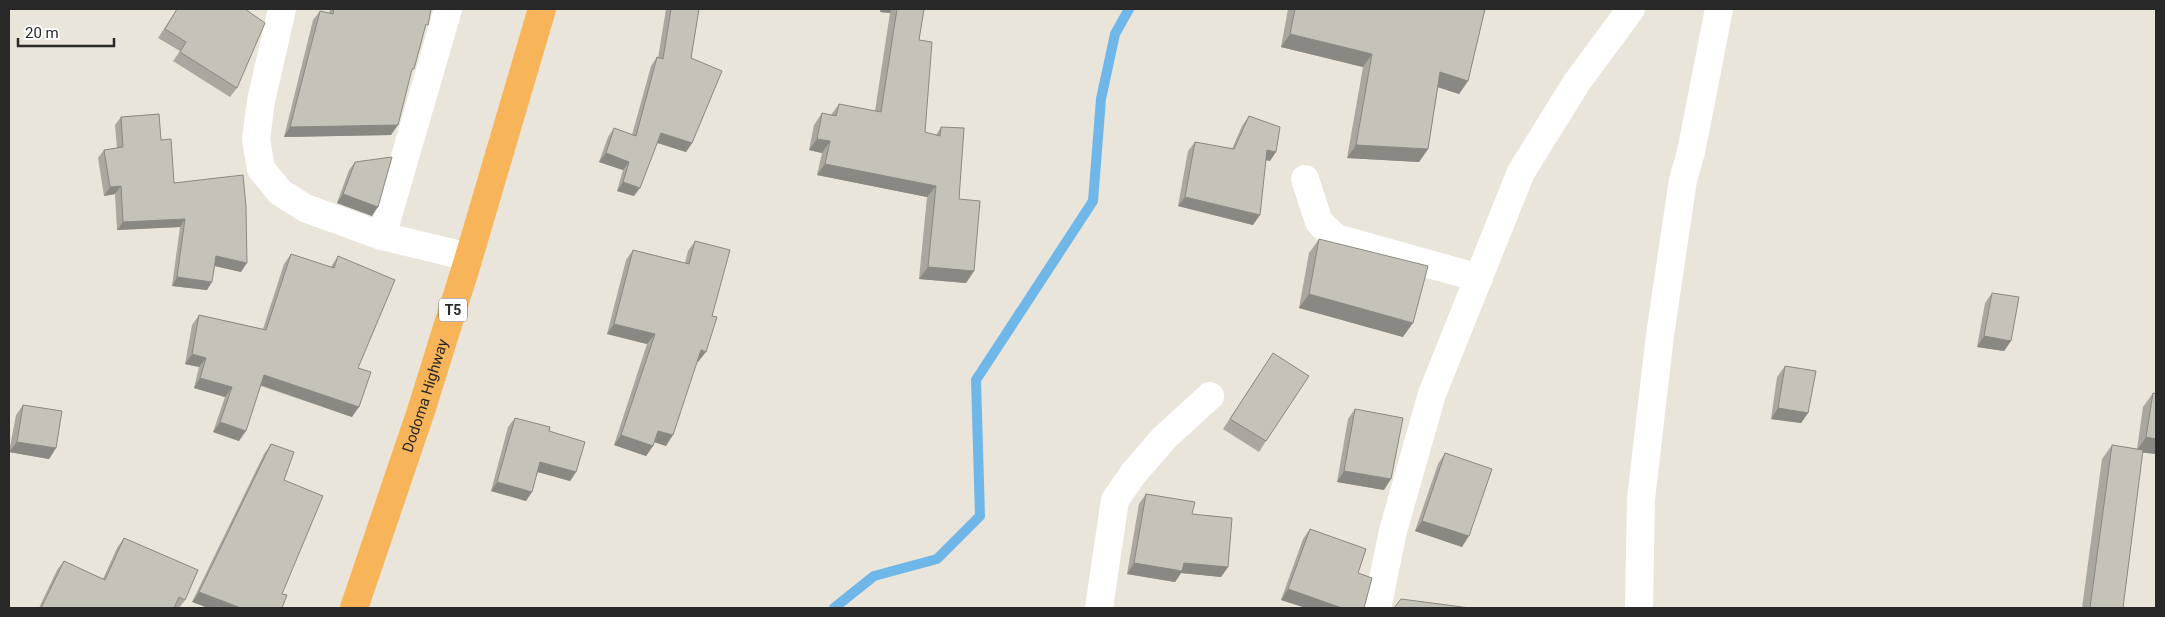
<svg xmlns="http://www.w3.org/2000/svg" width="2165" height="617" font-family="Roboto,sans-serif">
<style>
.lines{fill:none;stroke-linecap:round;stroke-linejoin:round}
.stream{stroke:#70b7e9;stroke-width:10}
.minor{stroke:#fff;stroke-width:28}
.highway{stroke:#f7b458;stroke-width:28}
.wall{fill:#a9a7a0}
.shaded-wall{fill:#8a8882}
.building{fill:#c5c2ba;stroke:#8a8882}
.labels{text-anchor:middle;dominant-baseline:central;stroke-width:4;stroke-linejoin:round;paint-order:stroke}
.shield{fill:#fff;stroke:#686868;stroke-width:1}
.shield-label{font-size:14px;font-weight:bold;fill:#282828}
.street-label{font-size:15px;fill:#282828;stroke:#fff}
</style>
<rect width="100%" height="100%" fill="#eae5da"/>
<g class="lines">
<polyline class="stream" points="834,608 874,576 937,559 980,516 976,380 1093,201 1101,99 1115,34 1129,9"/>
<g class="minor">
<polyline points="282,9 261,101 256,139 261,169 280,192 305,208 382,236 469,257"/>
<polyline points="1305,179 1319,222 1336,238 1479,278"/>
<polyline points="382,236 448,9"/>
<polyline points="1099,608 1115,500 1133,474 1164,438 1210,396"/>
<polyline points="1377,608 1393,531 1432,394 1521,172 1577,82 1631,9"/>
<polyline points="1639,608 1641,499 1660,335 1683,180 1691,152 1719,9"/>
</g>
<path class="highway" id="s1" d="M354,608L421,411L469,257L542,9"/>
</g>
<g class="wall">
<polygon points="177,9 245,9 237,88 230,97 173,61 180,51 158,38"/>
<polygon points="330,9 431,9 391,135 284,137 313,20 320,11 329,13"/>
<polygon points="666,9 699,9 691,58 692,143 686,152 657,143 634,196 617,191 623,170 599,162 608,137 614,128 632,135 651,66 657,57 658,58"/>
<polygon points="880,9 924,9 919,40 925,132 936,135 941,127 959,199 974,271 966,283 919,279 927,197 817,175 822,153 809,150 814,125 822,113 831,115 839,104 875,111 890,13 880,12"/>
<polygon points="1288,9 1485,9 1468,81 1459,94 1438,87 1428,149 1419,162 1347,158 1363,67 1281,47"/>
<polygon points="1249,116 1270,161 1266,160 1253,225 1178,206 1188,151 1195,142 1232,149 1242,126"/>
<polygon points="121,117 161,140 174,183 241,272 215,266 207,290 172,286 180,227 117,230 115,194 104,196 98,158 104,150 117,148 115,125"/>
<polygon points="355,162 372,216 337,203 349,170"/>
<polygon points="1319,239 1403,337 1299,308 1309,253"/>
<polygon points="695,241 698,362 697,362 666,446 654,442 653,446 646,456 614,445 647,344 607,334 626,260 633,250 685,263 688,251"/>
<polygon points="291,254 331,267 338,256 358,368 352,417 261,386 239,441 213,432 225,397 194,388 199,367 185,364 192,325 199,315 263,329 284,264"/>
<polygon points="1992,293 2011,341 2004,351 1977,347 1985,303"/>
<polygon points="1273,353 1266,441 1259,452 1223,429"/>
<polygon points="1785,366 1808,413 1801,423 1771,419 1777,377"/>
<polygon points="2153,393 2156,394 2156,454 2142,452 2123,608 2082,608 2102,459 2112,445 2137,449 2143,407"/>
<polygon points="23,405 56,448 49,459 9,452 16,415"/>
<polygon points="1355,409 1384,490 1337,482 1348,419"/>
<polygon points="515,418 549,431 576,472 570,481 538,472 526,501 491,491 508,427"/>
<polygon points="271,444 284,480 192,602 264,454"/>
<polygon points="1445,453 1462,547 1415,531 1438,464"/>
<polygon points="1146,494 1192,514 1228,567 1221,577 1181,573 1175,582 1127,574 1139,504"/>
<polygon points="1310,529 1358,573 1364,608 1306,608 1281,600 1303,539"/>
<polygon points="124,538 185,600 179,608 39,608 57,570 64,561 103,579 117,548"/>
</g>
<g class="shaded-wall">
<polygon points="882,9 892,9 890,13 880,12"/>
<polygon points="1290,34 1372,54 1363,67 1281,47"/>
<polygon points="1440,72 1468,81 1459,94 1431,85"/>
<polygon points="398,125 391,135 284,137 290,127"/>
<polygon points="661,133 692,143 686,152 655,142"/>
<polygon points="817,139 830,141 822,153 809,150"/>
<polygon points="1356,145 1428,149 1419,162 1347,158"/>
<polygon points="1267,150 1276,152 1270,161 1261,159"/>
<polygon points="606,153 629,162 623,170 599,162"/>
<polygon points="825,164 936,186 927,197 817,175"/>
<polygon points="623,182 640,188 634,196 617,191"/>
<polygon points="121,186 115,194 104,196 110,187"/>
<polygon points="343,194 378,207 372,216 337,203"/>
<polygon points="1185,197 1260,215 1253,225 1178,206"/>
<polygon points="185,219 180,227 117,230 123,222"/>
<polygon points="216,256 247,263 241,272 210,265"/>
<polygon points="928,267 974,271 966,283 919,279"/>
<polygon points="177,277 212,282 207,290 172,286"/>
<polygon points="1309,294 1413,323 1403,337 1299,308"/>
<polygon points="614,324 655,334 647,344 607,334"/>
<polygon points="1984,336 2011,341 2004,351 1977,347"/>
<polygon points="701,350 706,352 698,362 693,361"/>
<polygon points="192,354 206,358 199,367 185,364"/>
<polygon points="264,375 359,407 352,417 258,384"/>
<polygon points="200,378 232,387 225,397 194,388"/>
<polygon points="1778,408 1808,413 1801,423 1771,419"/>
<polygon points="220,422 246,431 239,441 213,432"/>
<polygon points="658,431 673,435 666,446 651,441"/>
<polygon points="621,435 653,446 646,456 614,445"/>
<polygon points="2146,437 2156,439 2156,454 2136,452"/>
<polygon points="17,442 56,448 49,459 9,452"/>
<polygon points="540,462 576,472 570,481 534,471"/>
<polygon points="1344,471 1391,479 1384,490 1337,482"/>
<polygon points="497,482 532,492 526,501 491,491"/>
<polygon points="1422,521 1469,536 1462,547 1415,531"/>
<polygon points="1134,563 1184,563 1228,567 1221,577 1181,573 1175,582 1127,574"/>
<polygon points="1288,589 1342,608 1306,608 1281,600"/>
<polygon points="199,592 241,608 208,608 192,602"/>
</g>
<g class="building">
<polygon points="177,9 245,9 265,23 237,88 180,52 186,42 165,29"/>
<polygon points="334,9 431,9 428,25 426,24 414,69 412,69 398,125 290,127 320,11 333,14"/>
<polygon points="671,9 699,9 691,58 722,71 692,143 661,133 640,188 623,182 629,162 606,153 614,128 636,136 657,57 663,59"/>
<polygon points="897,9 924,9 919,40 932,42 925,132 940,136 941,127 964,128 959,199 980,201 974,271 928,267 936,186 825,164 830,141 817,139 822,113 836,116 839,104 881,112"/>
<polygon points="1295,9 1485,9 1468,81 1440,72 1428,149 1356,145 1372,54 1290,34"/>
<polygon points="159,114 161,140 171,139 174,183 243,175 246,207 247,263 216,256 212,282 177,277 185,219 123,222 121,186 110,187 104,150 123,147 121,117"/>
<polygon points="1249,116 1280,127 1276,152 1267,150 1260,215 1185,197 1195,142 1234,149"/>
<polygon points="392,157 378,207 343,194 355,162"/>
<polygon points="1319,239 1428,266 1413,323 1309,294"/>
<polygon points="695,241 730,250 712,316 717,317 706,352 701,350 673,435 658,431 653,446 621,435 655,334 614,324 633,250 689,264"/>
<polygon points="291,254 334,268 338,256 395,280 358,368 371,372 359,407 264,375 246,431 220,422 232,387 200,378 206,358 192,354 199,315 266,330"/>
<polygon points="1992,293 2019,297 2011,341 1984,336"/>
<polygon points="1273,353 1309,376 1266,441 1230,419"/>
<polygon points="1785,366 1816,371 1808,413 1778,408"/>
<polygon points="2153,393 2156,394 2156,439 2146,437"/>
<polygon points="23,405 62,411 56,448 17,442"/>
<polygon points="1355,409 1403,418 1391,479 1344,471"/>
<polygon points="515,418 550,427 549,431 585,442 576,472 540,462 532,492 497,482"/>
<polygon points="271,444 294,452 284,480 323,496 282,594 287,595 282,608 241,608 199,592"/>
<polygon points="2112,445 2143,450 2123,608 2090,608"/>
<polygon points="1445,453 1492,469 1469,536 1422,521"/>
<polygon points="1146,494 1195,502 1192,514 1232,518 1228,567 1184,563 1182,571 1134,563"/>
<polygon points="1310,529 1366,549 1358,573 1372,578 1364,608 1342,608 1288,589"/>
<polygon points="124,538 198,570 185,600 179,597 174,608 41,608 64,561 105,580"/>
<polygon points="1401,599 1470,608 1394,608"/>
</g>
<g class="labels">
<rect class="shield" x="439" y="298.5" width="28" height="23" rx="4"/>
<g class="shield-label">
<text x="453" y="310">T5</text>
</g>
<g class="street-label">
<text stroke="none"><textPath href="#s1" startOffset="224">Dodoma Highway</textPath></text>
</g>
</g>
<rect width="2165" height="617" fill="none" stroke="#282828" stroke-width="20"/>
<path d="M18 38v8h96v-8" fill="none" stroke="#282828" stroke-width="2.5"/>
<text x="25" y="38" font-size="15" fill="#282828" stroke="#ffffff" stroke-width="4" paint-order="stroke">20 m</text>
</svg>
